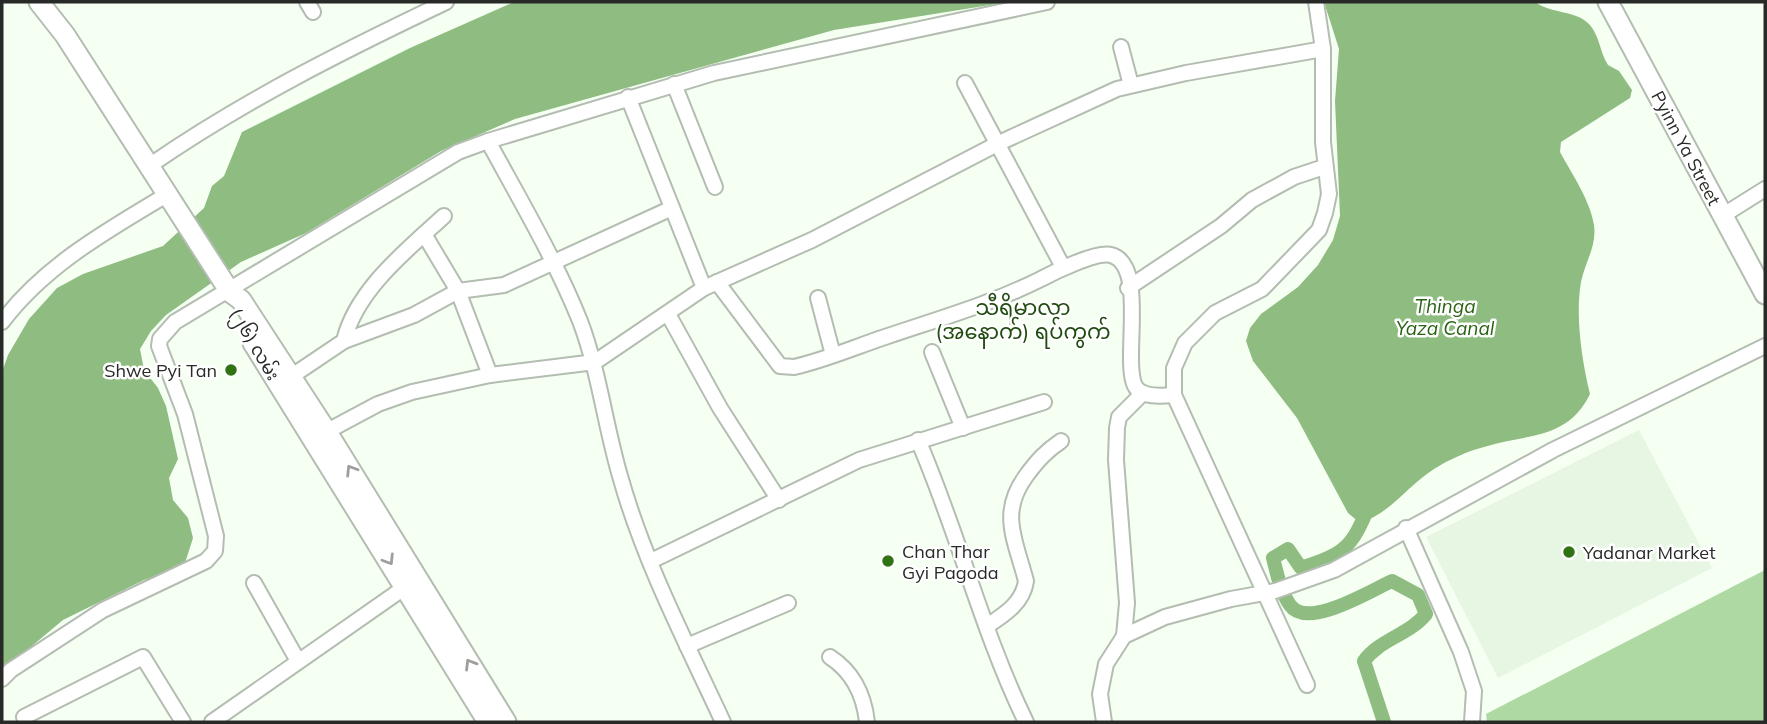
<svg xmlns="http://www.w3.org/2000/svg" width="1767" height="724" font-family="Mulish,'Noto Sans Myanmar',sans-serif">
<style>
.built{fill:#e7f6e3}
.green{fill:#afd9a3}
.water{fill:#8ebc81}
.lines{fill:none;stroke-linecap:round;stroke-linejoin:round}
.canal{stroke:#8ebc81;stroke-width:14}
.minor-casing{stroke:#b3bdb1;stroke-width:18}
.secondary-casing{stroke:#b3bdb1;stroke-width:23}
.minor{stroke:#fff;stroke-width:14}
.secondary{stroke:#fff;stroke-width:19}
.oneway{stroke:#9e9f9d}
.poi-dot{fill:#2f7312;stroke:#fff;stroke-width:2.5}
.labels{text-anchor:middle;dominant-baseline:central;stroke-width:5;stroke-linejoin:round;paint-order:stroke}
.street-label{font-size:18px;fill:#272a26;stroke:#fff}
.poi-label{font-size:18px;fill:#272a26;stroke:#fff;text-anchor:start}
.water-label{font-size:19px;font-style:italic;fill:#296313;stroke:#fff}
.quarter-label{font-size:21px;fill:#204b10;stroke:#fff}
</style>
<rect width="100%" height="100%" fill="#f5fff2"/>
<polygon class="built" points="1639,430 1712,568 1498,678 1426,537"/>
<polygon class="green" points="1765,570 1765,722 1487,722 1486,714"/>
<g class="water">
<polygon points="514,2 1009,2 834,30 515,119 441,151 306,233 241,262 166,315 151,331 140,349 144,370 158,388 166,406 178,459 169,478 173,500 188,518 193,538 185,563 171,573 144,580 63,620 2,671 2,372 8,355 29,319 57,288 83,274 163,246 204,208 212,186 224,176 242,132 410,48"/>
<path d="M1324,2H1535C1551,14 1577,10 1590,25C1600,37 1600,53 1608,65L1619,71L1632,90L1630,98L1561,142L1560,152C1572,174 1590,200 1594,225C1597,246 1585,262 1581,282C1575,316 1582,361 1590,394C1567,441 1527,433 1484,447C1468,451 1448,460 1434,469C1407,486 1391,513 1360,523L1348,513L1297,418L1253,361L1246,341L1250,328L1261,314L1298,287L1318,265L1333,240L1340,216L1335,101L1339,49Z"/>
</g>
<g class="lines">
<path class="canal" d="M1369,506C1351,548 1346,553 1301,568L1288,549L1273,558C1277,573 1280,591 1290,605C1307,630 1370,591 1392,581L1418,595L1426,614C1409,635 1380,639 1364,661L1384,722"/>
<g class="minor-casing">
<g id="minor">
<polyline points="307,2 313,12"/>
<polyline points="1121,47 1131,85"/>
<polyline points="965,83 1063,267"/>
<polyline points="674,84 715,187"/>
<polyline points="628,97 704,288"/>
<path d="M488,141C520,200 555,259 580,321C599,371 605,425 620,476C644,562 686,642 723,722"/>
<path d="M149,166C243,101 343,51 446,2"/>
<polyline points="1722,216 1765,189"/>
<polyline points="424,234 458,291 490,375"/>
<path d="M717,282L780,366L794,367C825,360 855,347 885,337C938,319 991,304 1041,279C1054,272 1097,251 1111,255C1148,265 1122,360 1135,386C1141,398 1162,396 1174,395"/>
<polyline points="1128,288 1221,226 1252,200 1294,177 1324,167"/>
<polyline points="818,298 833,355"/>
<polyline points="668,314 720,408 779,500"/>
<path d="M2,322C45,265 108,230 168,194"/>
<polyline points="344,341 414,315 458,291 504,285 672,208"/>
<polyline points="932,352 963,428"/>
<path d="M283,382L344,341C356,290 407,250 444,216"/>
<polyline points="320,435 378,404 412,392 490,375 595,362 704,288 812,240 999,143 1117,89 1186,73 1323,49"/>
<path d="M918,440C958,532 982,632 1026,722"/>
<polyline points="1406,528 1461,652 1474,691 1472,722"/>
<polyline points="651,561 859,460 1044,402"/>
<polyline points="254,583 298,661"/>
<path d="M987,626C1004,615 1023,603 1026,581C1015,539 999,513 1026,476C1037,461 1046,451 1061,441"/>
<polyline points="1124,636 1127,603 1116,460 1117,428 1119,417 1143,393"/>
<polyline points="687,646 788,603"/>
<path d="M830,657C853,672 864,695 867,722"/>
<polyline points="2,679 11,670 103,610 206,561 215,551 216,536 185,414 159,346 160,339 175,322 458,152 488,141 714,73 1047,2"/>
<polyline points="1307,685 1174,395 1174,368 1185,343 1215,313 1262,289 1319,230 1325,213 1329,194 1323,142 1323,49 1316,2"/>
<polyline points="24,717 143,657 183,722"/>
<polyline points="212,722 411,583"/>
<polyline points="1104,722 1100,694 1106,664 1124,636 1165,617 1231,599 1275,591 1334,570 1553,450 1765,346"/>
</g>
</g>
<g class="secondary-casing">
<g id="secondary">
<polyline points="39,2 65,35 230,292 241,300 327,432 506,722"/>
<polyline points="1608,2 1765,294"/>
<polyline points="253,343 488,722"/>
</g>
</g>
<use href="#minor" class="minor"/>
<use href="#secondary" class="secondary"/>
</g>
<defs><path id="oneway-chevron" d="M-2-3.5L2.5 0L-2 3.5" fill="none" stroke-width="1.6" stroke-linecap="round" stroke-linejoin="round" transform="scale(1.75)"/></defs>
<g class="oneway">
<use href="#oneway-chevron" transform="translate(351 470) rotate(-122)"/>
<use href="#oneway-chevron" transform="translate(389 560) rotate(58)"/>
<use href="#oneway-chevron" transform="translate(470 664) rotate(-121)"/>
</g>
<g class="poi-dot">
<circle cx="231" cy="370" r="7"/>
<circle cx="1569" cy="552" r="7"/>
<circle cx="888" cy="561" r="7"/>
</g>
<g class="labels">
<g class="street-label">
<text transform="translate(1686 148) rotate(62)">Pyinn Ya Street</text>
<text transform="translate(255 344) rotate(60)">(၂၆) လမ်း</text>
</g>
<g class="poi-label">
<text x="217" y="370" text-anchor="end">Shwe Pyi Tan</text>
<text x="902" y="551">Chan Thar<tspan x="902" dy="21">Gyi Pagoda</tspan></text>
<text x="1583" y="552">Yadanar Market</text>
</g>
<g class="water-label">
<text x="1445" y="306">Thinga<tspan x="1445" dy="22">Yaza Canal</tspan></text>
</g>
<g class="quarter-label">
<text x="1023" y="307">သီရိမာလာ<tspan x="1023" dy="24">(အနောက်) ရပ်ကွက်</tspan></text>
</g>
</g>
<rect width="1767" height="724" fill="none" stroke="#272a26" stroke-width="7"/>
</svg>
